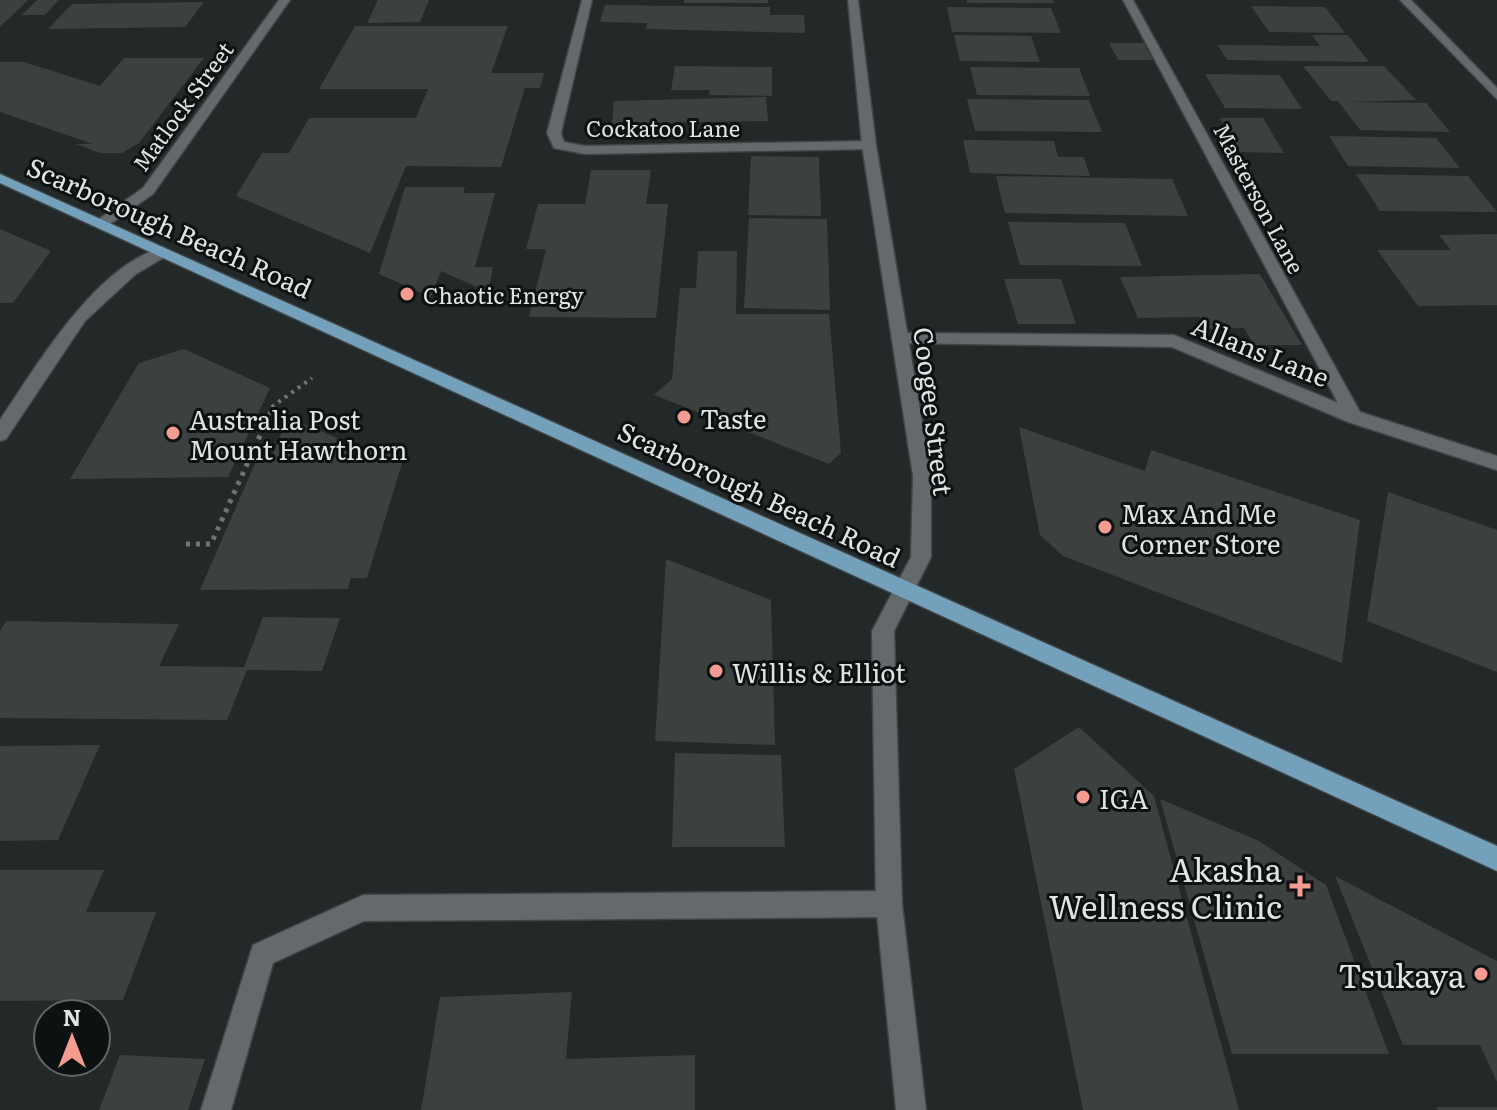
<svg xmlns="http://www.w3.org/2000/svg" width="1497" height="1110" font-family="Literata,serif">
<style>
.building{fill:#3c413f}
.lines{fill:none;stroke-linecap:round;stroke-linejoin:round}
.service-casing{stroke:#3f4444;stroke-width:3}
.minor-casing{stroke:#3f4444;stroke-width:3}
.primary-casing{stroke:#3f4444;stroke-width:3}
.path-far1{stroke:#707475;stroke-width:4;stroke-dasharray:3 5;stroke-linecap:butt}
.path{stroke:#707475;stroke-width:5;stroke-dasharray:4 6;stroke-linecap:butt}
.service{fill:#646a6b;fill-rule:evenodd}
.minor{fill:#646a6b;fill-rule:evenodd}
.primary{fill:#73a1bc;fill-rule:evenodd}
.poi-dot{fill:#f59c90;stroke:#0e1111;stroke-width:3}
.labels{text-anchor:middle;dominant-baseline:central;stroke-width:6;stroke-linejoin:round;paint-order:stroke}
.far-street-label{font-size:22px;fill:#e0e4e4;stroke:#0e1111}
.far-poi-label{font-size:22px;fill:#e0e4e4;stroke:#0e1111;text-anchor:start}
.street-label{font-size:26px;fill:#e0e4e4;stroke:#0e1111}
.poi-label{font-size:26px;fill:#e0e4e4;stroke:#0e1111;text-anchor:start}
.near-poi-label{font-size:32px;fill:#e0e4e4;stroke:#0e1111;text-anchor:end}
</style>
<rect width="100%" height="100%" fill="#232829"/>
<g class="building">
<polygon points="0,0 28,0 0,27"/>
<polygon points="37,0 59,0 45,15 22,15"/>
<polygon points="378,0 429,0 420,22 367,23"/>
<rect x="684" y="0" width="84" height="3"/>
<polygon points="967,0 1053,0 1054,3 967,3"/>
<polygon points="204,2 185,27 48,29 72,4"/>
<polygon points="605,5 770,7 770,15 804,15 805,33 646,29 647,23 600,22"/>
<polygon points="1251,6 1325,7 1345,33 1269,32"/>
<polygon points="947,7 1051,8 1061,33 952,32"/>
<polygon points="355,26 508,26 491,73 544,73 540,88 525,88 501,167 406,166 370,253 236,196 262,153 289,153 309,118 416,118 428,89 319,89"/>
<polygon points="954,35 1031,36 1040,62 960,61"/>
<polygon points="1312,35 1348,35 1369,62 1227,60 1218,45 1320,46"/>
<polygon points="1109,43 1144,43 1153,60 1118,60"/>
<polygon points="124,58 204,58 139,143 122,153 100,153 76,144 93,144 0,112 0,62 24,62 100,86"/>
<polygon points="675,66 772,67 772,96 709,95 710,90 671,90"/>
<polygon points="1303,66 1384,66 1416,100 1349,102 1426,103 1450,132 1360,130 1338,101 1331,101"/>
<polygon points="970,67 1079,68 1090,96 977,95"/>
<polygon points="1205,74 1280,75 1302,109 1225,108"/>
<polygon points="766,97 768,121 612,124 614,101"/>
<polygon points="967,99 1089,100 1102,132 975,131"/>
<polygon points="1220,118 1263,118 1284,153 1240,152"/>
<polygon points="1329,136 1436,138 1460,168 1348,166"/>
<polygon points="963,140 1054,141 1058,157 1084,157 1090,176 970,173"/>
<polygon points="751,156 819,157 821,216 748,215"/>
<polygon points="591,170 651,170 646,204 668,204 656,318 529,317 546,249 526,249 538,204 585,204"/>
<polygon points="1356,174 1468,176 1497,212 1380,211"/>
<polygon points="996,176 1172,179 1188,216 1005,213"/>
<polygon points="405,187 465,187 463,193 495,193 475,267 493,267 488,292 441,271 431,297 379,274"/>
<polygon points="749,218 827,219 830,310 744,308"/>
<polygon points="1008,222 1125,223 1142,266 1020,265"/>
<polygon points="0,229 51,251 13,303 0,303"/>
<polygon points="1497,234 1497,305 1418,306 1377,250 1451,250 1439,235"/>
<polygon points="698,251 737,251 736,314 829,314 841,453 829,464 654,395 672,379 680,288 696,288"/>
<polygon points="1260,274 1302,345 1254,345 1244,328 1205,329 1199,317 1138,318 1120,277"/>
<polygon points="1004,279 1061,279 1076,324 1018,324"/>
<polygon points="184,349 270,388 228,477 70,479 139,363"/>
<polygon points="288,417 365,450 406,450 367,578 351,578 348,589 200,590 256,461 270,461"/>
<polygon points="1019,427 1145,471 1151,450 1360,520 1342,663 1063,556 1040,535"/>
<polygon points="1388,492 1497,530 1497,672 1367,621"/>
<polygon points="666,559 771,600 775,745 655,741"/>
<polygon points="263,617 340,618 322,671 247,670 227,720 0,718 0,631 6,621 179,624 159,666 244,667"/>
<polygon points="1079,727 1154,796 1239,1110 1083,1110 1014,769"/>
<polygon points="100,745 58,840 0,841 0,746"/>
<polygon points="675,753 781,755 785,847 672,847"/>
<polygon points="1160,799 1259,841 1326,885 1389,1054 1232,1054"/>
<polygon points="0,870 104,870 86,912 156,912 123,1000 0,1001"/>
<polygon points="1335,876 1497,961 1497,1082 1480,1045 1403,1045"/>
<polygon points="572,992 566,1059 695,1055 695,1110 421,1110 440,997"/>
<polygon points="120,1055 205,1059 188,1110 99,1110"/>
<polygon points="1437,1107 1497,1107 1497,1110 1438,1110"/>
</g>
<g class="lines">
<g class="service-casing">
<g id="service">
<polygon points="582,0 592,0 561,133 564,142 585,146 869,141 876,145 869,149 585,154 554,148 547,133"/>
<polygon points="1123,0 1133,0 1360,412 1497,456 1497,470 1348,422 1172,347 894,343 892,339 900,333 1174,335 1338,403"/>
<polygon points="889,891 898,895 902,904 898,913 889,917 364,921 273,963 231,1110 201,1110 253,945 363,895"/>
</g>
</g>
<g class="minor-casing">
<g id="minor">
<polygon points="279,0 290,0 153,194 106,227 96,227 96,221 143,188"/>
<polygon points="848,0 858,0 876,145 931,476 931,557 894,631 902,904 926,1110 896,1110 876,904 872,631 911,557 913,476 862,145"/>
<polygon points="1400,0 1411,0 1497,88 1497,99"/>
<path d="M163,247L171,252L168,255L136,274L85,321L6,439L0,441V420C38,364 94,267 163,247Z"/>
</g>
</g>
<g class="primary-casing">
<polygon id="primary" points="0,174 1497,846 1497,871 0,183"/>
</g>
<polyline class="path-far1" points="266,422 273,406 312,378"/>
<polyline class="path" points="186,544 211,544 267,420"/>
<use href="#service" class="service"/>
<use href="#minor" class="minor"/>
<use href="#primary" class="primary"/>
</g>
<g class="poi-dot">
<circle cx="407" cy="294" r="8"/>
<circle cx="684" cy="417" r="8"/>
<circle cx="173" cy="433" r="8"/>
<circle cx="1105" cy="527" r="8"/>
<circle cx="716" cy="671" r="8"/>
<circle cx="1083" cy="797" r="8"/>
<path d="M1296 874h8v8h8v8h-8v8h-8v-8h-8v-8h8z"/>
<circle cx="1481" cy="974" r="8"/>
</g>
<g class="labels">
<g class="far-street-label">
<text transform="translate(182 106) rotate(-54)">Matlock Street</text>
<text x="663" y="127">Cockatoo Lane</text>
<text transform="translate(1260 198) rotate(62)">Masterson Lane</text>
</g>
<g class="far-poi-label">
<text x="423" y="294">Chaotic Energy</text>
</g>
<g class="street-label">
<text transform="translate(170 226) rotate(24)">Scarborough Beach Road</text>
<text transform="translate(1261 350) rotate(22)">Allans Lane</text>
<text transform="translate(935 411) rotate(83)">Coogee Street</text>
<text transform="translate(760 493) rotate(25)">Scarborough Beach Road</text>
</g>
<g class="poi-label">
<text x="700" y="417">Taste</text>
<text x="189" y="418">Australia Post<tspan x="189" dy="30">Mount Hawthorn</tspan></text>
<text x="1121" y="512">Max And Me<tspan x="1121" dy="30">Corner Store</tspan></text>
<text x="732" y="671">Willis &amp; Elliot</text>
<text x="1099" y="797">IGA</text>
</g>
<g class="near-poi-label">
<text x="1282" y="868">Akasha<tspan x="1282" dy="37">Wellness Clinic</tspan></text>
<text x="1465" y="974">Tsukaya</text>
</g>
</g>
<g transform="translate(72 1038)"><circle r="38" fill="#0e1111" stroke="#626565" stroke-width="2"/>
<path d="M0-6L14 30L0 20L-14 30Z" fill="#f59c90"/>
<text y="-12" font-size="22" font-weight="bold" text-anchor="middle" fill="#e0e4e4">N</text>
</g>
</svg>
